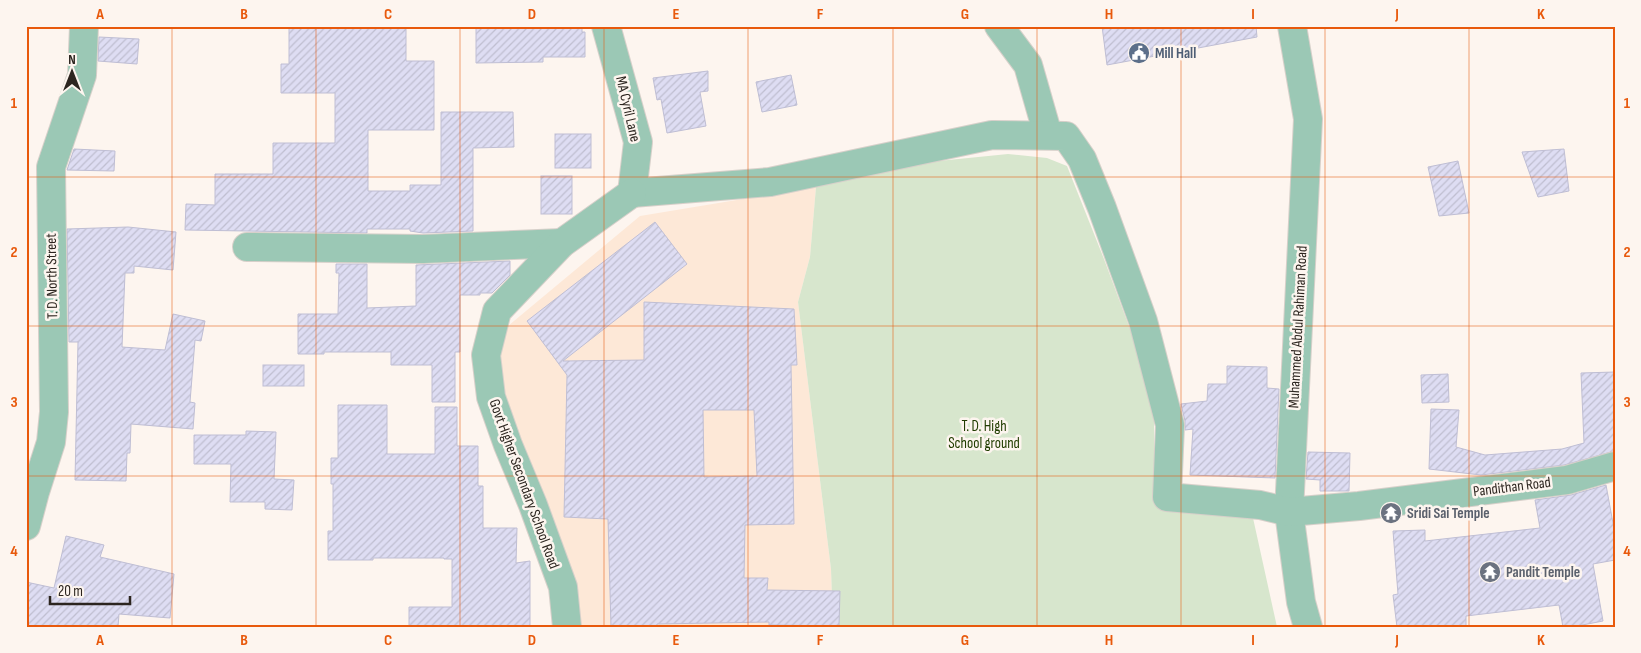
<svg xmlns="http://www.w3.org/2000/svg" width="1641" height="653" font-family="'Sofia Sans Condensed',sans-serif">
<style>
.built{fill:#fde8d7}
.park{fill:#d7e6cd}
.building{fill:url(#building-hatch);stroke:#bfbed4;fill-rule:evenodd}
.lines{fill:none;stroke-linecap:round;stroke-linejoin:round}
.minor-casing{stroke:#d7d0ca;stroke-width:30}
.minor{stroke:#9bc8b5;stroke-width:28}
.grid{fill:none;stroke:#e8590c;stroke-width:1;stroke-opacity:0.55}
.labels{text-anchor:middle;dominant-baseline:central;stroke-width:5;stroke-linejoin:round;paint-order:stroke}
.service-label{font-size:15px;font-weight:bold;fill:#4e5e75;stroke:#fdf5ef;text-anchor:start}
.street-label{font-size:15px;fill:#2c251f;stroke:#fdf5ef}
.park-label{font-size:15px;fill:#213d01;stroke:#fdf5ef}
.worship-label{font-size:15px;font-weight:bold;fill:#5b616d;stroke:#fdf5ef;text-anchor:start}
.neatline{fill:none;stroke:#e8590c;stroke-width:2}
.grid-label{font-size:16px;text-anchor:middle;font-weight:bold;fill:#e8590c}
</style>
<defs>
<pattern id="building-hatch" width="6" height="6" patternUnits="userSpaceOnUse" patternTransform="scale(1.25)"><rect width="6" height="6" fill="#deddf3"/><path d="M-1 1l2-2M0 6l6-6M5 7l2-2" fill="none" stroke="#bfbed0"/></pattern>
</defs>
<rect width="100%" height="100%" fill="#fdf5ef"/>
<polygon class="built" points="816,187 810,257 798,302 831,569 833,627 568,627 500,400 498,355 508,326 640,216"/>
<polygon class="park" points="1008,154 1047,158 1067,166 1104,259 1143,364 1154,421 1154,503 1174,512 1253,518 1277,627 833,627 831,569 798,302 810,257 816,187 879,167"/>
<g class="building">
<polygon points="289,26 406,26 406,61 434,61 434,130 368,130 368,191 410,191 410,185 441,185 441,112 513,112 514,147 473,148 473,231 423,233 410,231 410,229 367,229 367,233 185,230 186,204 215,205 215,174 273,174 273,143 335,143 335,93 281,93 281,64 289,64"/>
<polygon points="476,26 582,26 582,32 585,32 585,57 543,57 543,62 476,63"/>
<polygon points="1102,26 1256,26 1257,37 1107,65"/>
<polygon points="99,37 139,39 137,64 98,61"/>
<polygon points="708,71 708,91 700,92 706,126 667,133 661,99 657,100 653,78"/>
<polygon points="791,75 797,105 762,112 756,82"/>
<rect x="555" y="134" width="36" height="34"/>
<polygon points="74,149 115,151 114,171 67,170"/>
<polygon points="1564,149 1569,191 1538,197 1522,152"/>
<polygon points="1458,161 1469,213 1439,216 1428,167"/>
<rect x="541" y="176" width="31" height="38"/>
<path d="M655,222L687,264L563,361L644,360V302L794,309L797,365H791L794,524L745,525L744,578H768L767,590L840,591L839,626L769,625V622L657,624V627H611L608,519L564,517L567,375L527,321ZM703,410H754L757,476L704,477Z"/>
<polygon points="128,227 176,232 173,270 134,266 134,273 125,273 122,347 165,350 173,314 205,321 201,341 195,340 190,402 195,403 193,429 131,424 130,453 127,453 126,481 75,480 78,342 69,342 67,229"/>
<polygon points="510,261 510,275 492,293 480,293 480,295 460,295 460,352 455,352 455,402 432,402 432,365 391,365 391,352 324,352 324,354 298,354 298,314 338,314 339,273 336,273 336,264 367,264 367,308 416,306 416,265"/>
<rect x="263" y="365" width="41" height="21"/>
<polygon points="1227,366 1267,367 1267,388 1279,389 1275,478 1190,475 1193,429 1185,430 1185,421 1181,404 1207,401 1208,384 1227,384"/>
<polygon points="1615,372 1615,451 1564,465 1481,475 1429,469 1431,409 1459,410 1456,447 1485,455 1562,449 1584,443 1581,373"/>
<polygon points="1448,374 1449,402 1422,403 1421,375"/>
<polygon points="338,405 387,405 387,454 435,454 435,407 457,407 457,446 478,446 478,486 483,486 483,528 517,528 516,563 530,561 530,627 409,627 409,607 452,607 452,559 444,559 444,558 373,558 373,560 328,560 328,531 333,531 333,484 331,484 331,458 338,458"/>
<polygon points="246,431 276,432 274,479 294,480 292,510 265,509 265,502 230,502 231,464 194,464 194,435 246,435"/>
<polygon points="1308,452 1350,453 1349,491 1320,491 1320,480 1306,479"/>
<polygon points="1606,485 1615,534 1615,560 1593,564 1603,621 1572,627 1563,627 1559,605 1466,616 1466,626 1397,627 1393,595 1398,594 1393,531 1425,530 1425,541 1540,528 1535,500 1571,495"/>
<polygon points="66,536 104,545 100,557 174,574 170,618 119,614 118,627 26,627 26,582 54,588"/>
</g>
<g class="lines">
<g class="minor-casing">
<g id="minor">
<polyline points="606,26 638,142 632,193"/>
<polyline points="999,26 1028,65 1048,135"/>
<polyline points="1292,26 1308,119 1289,512 1301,602 1308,627"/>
<polyline points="632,193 770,182 992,135 1066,136 1082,159 1102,208 1143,321 1170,425 1167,497 1260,505 1289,512 1359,506 1567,480 1615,466"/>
<polyline points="247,247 423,249 562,243"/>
<polyline points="26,526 35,492 51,442 54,412 51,167 82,75 84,26"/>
<polyline points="567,627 563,587 533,505 508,445 491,397 486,355 497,311 562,243 632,193"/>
</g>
</g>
<use href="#minor" class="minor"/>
</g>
<path class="grid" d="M172,26V627M316,26V627M460,26V627M604,26V627M748,26V627M893,26V627M1037,26V627M1181,26V627M1325,26V627M1469,26V627M26,177H1615M26,326H1615M26,476H1615"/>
<defs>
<g id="civic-disc" transform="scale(1.125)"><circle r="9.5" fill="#5c6f8a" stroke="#fdf5ef"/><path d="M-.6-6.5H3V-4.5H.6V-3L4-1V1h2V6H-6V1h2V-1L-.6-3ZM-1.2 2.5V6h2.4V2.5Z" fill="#fff"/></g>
<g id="temple-disc" transform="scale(1.125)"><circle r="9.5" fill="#6b7280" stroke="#fdf5ef"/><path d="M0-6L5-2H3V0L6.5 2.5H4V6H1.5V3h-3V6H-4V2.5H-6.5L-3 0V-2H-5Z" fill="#fff"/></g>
</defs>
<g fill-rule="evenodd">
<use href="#civic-disc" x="1139" y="53"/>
<use href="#temple-disc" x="1391" y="513"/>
<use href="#temple-disc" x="1490" y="572"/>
</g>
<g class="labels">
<g class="service-label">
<text x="1155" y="53">Mill Hall</text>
</g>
<g class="street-label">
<text transform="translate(628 109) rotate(77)">MA Cyril Lane</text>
<text transform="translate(52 276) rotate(-91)">T. D. North Street</text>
<text transform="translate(1298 327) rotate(-87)">Muhammed Abdul Rahiman Road</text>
<text transform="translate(524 484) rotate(70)">Govt Higher Secondary School Road</text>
<text transform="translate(1512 487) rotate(-7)">Pandithan Road</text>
</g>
<g class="park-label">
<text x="984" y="426">T. D. High<tspan x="984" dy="17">School ground</tspan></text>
</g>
<g class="worship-label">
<text x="1407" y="513">Sridi Sai Temple</text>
<text x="1506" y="572">Pandit Temple</text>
</g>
</g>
<rect width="1641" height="653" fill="none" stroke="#fdf5ef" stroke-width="55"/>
<g transform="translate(72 72)" stroke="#fdf5ef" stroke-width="4" paint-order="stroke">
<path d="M0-4L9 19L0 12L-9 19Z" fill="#2c251f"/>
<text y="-8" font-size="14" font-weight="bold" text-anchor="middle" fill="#2c251f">N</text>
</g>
<path d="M50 596v8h80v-8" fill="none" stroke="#2c251f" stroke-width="2.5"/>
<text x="58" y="596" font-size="15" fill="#2c251f" stroke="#fdf5ef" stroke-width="4" paint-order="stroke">20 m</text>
<rect x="28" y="28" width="1586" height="598" class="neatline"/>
<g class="grid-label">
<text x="100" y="19">A</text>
<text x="244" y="19">B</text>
<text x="388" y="19">C</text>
<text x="532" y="19">D</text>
<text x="676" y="19">E</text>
<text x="820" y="19">F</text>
<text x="965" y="19">G</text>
<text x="1109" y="19">H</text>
<text x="1253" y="19">I</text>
<text x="1397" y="19">J</text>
<text x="1541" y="19">K</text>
<text x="14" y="108">1</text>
<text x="1627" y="108">1</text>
<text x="14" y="257">2</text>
<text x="1627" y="257">2</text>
<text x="14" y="407">3</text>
<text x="1627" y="407">3</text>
<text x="14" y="556">4</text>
<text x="1627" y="556">4</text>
<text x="100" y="645">A</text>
<text x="244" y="645">B</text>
<text x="388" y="645">C</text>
<text x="532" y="645">D</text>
<text x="676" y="645">E</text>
<text x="820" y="645">F</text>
<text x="965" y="645">G</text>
<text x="1109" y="645">H</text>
<text x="1253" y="645">I</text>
<text x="1397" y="645">J</text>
<text x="1541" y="645">K</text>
</g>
</svg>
